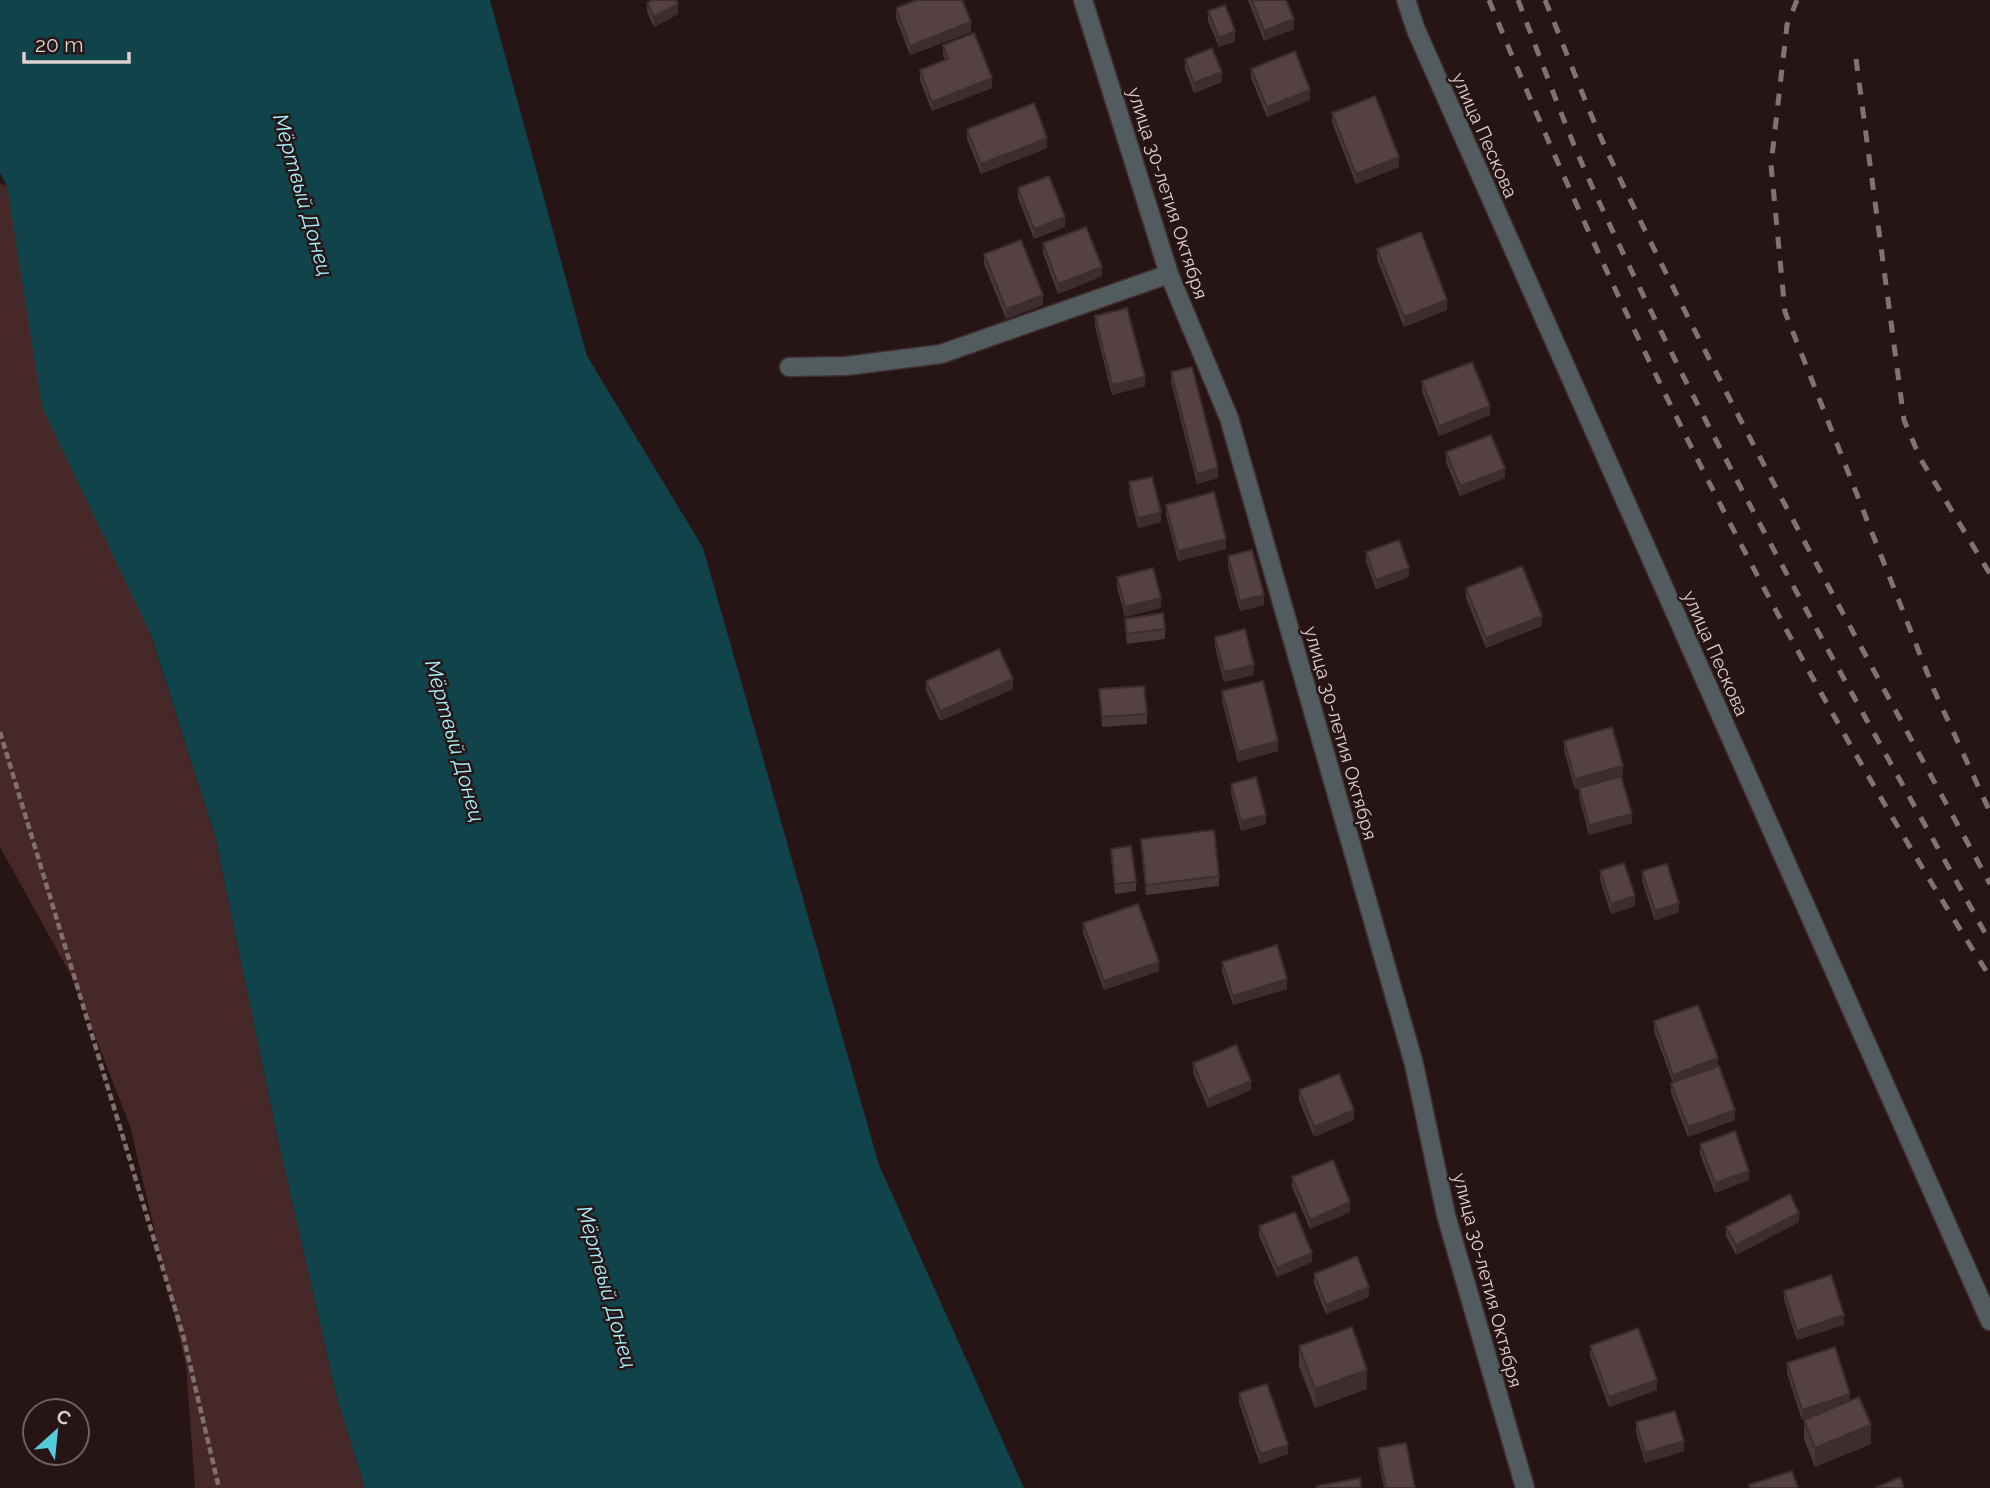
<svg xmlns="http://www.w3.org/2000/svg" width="1990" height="1488" font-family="Raleway,sans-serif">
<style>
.green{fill:#472829}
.water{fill:#11434a}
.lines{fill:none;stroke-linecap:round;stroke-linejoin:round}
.lane-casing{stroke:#402f30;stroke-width:21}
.street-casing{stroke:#402f30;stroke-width:21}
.path{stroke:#7f6f6f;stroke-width:4.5;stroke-dasharray:7 3.5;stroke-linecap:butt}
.lane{stroke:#525c5e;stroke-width:18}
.street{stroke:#525c5e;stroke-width:18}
.rail{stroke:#827373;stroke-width:5;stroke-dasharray:12 12;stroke-linecap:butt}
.wall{fill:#4a3839}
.shaded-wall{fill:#3c2e2e}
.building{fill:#564142;stroke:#3c2e2e;stroke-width:2}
.labels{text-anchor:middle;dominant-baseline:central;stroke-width:5;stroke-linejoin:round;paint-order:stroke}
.street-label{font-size:19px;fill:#ddd0d0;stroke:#271516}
.water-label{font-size:21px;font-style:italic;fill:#a6f3ff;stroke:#271516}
</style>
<rect width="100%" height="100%" fill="#271516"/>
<polygon class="green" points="0,183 7,186 215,836 277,1135 337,1398 365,1488 195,1488 186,1365 130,1126 72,977 0,847"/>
<polygon class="water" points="0,0 490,0 587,356 703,548 879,1165 1024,1488 365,1488 337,1398 277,1135 215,836 151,635 42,407 7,186 0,173"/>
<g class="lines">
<g class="lane-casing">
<polyline id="lane" points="789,367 846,366 941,354 1169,274"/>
</g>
<g class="street-casing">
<g id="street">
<polyline points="1083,0 1169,274 1229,418 1414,1064 1446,1215 1525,1488"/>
<polyline points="1406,0 1416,30 1990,1321"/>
</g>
</g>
<polyline class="path" points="0,732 183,1335 219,1488"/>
<use href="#lane" class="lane"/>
<use href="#street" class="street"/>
<g class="rail">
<path d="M1489,0C1627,338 1794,668 1990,977"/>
<path d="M1518,0C1540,57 1561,116 1586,173C1705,437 1850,689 1990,942"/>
<path d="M1545,0C1568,55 1588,112 1614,166C1730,410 1861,647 1990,884"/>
<polyline points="1797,0 1787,25 1771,165 1785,312 1934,690 1990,812"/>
<polyline points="1856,59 1904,420 1920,458 1990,574"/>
</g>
</g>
<g class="wall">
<polygon points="1248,0 1286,0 1294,29 1264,41"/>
<polygon points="647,3 678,14 654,27 647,12"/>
<polygon points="896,8 971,32 910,55 896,18"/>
<polygon points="1208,11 1235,41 1219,47 1208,21"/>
<polygon points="943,45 992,88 932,111 920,80 920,70 945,60 943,55"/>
<polygon points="1185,59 1222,82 1194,93 1185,69"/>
<polygon points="1251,69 1310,100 1267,117 1251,78"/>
<polygon points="1332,113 1399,167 1356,184 1332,122"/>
<polygon points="967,129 1047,148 981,174 967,139"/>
<polygon points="1018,188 1065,227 1034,239 1018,198"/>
<polygon points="1043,243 1102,276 1058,294 1043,253"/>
<polygon points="1377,249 1447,310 1404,327 1377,259"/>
<polygon points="984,254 1043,305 1006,319 984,264"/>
<polygon points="1095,316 1145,386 1112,395 1095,326"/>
<polygon points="1171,372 1218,478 1197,484 1171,382"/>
<polygon points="1422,381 1490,415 1439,436 1422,391"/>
<polygon points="1446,452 1505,478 1460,496 1446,462"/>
<polygon points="1129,482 1161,522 1138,528 1129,492"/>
<polygon points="1166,505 1226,549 1178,561 1166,514"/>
<polygon points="1366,552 1409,577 1376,589 1366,562"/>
<polygon points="1228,556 1264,605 1240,611 1228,566"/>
<polygon points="1117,577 1161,608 1125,617 1117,587"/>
<polygon points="1466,588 1542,626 1486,648 1466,598"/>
<polygon points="1125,619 1165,629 1165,639 1127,644 1125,628"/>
<polygon points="1215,637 1254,675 1224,682 1215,647"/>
<polygon points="926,681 1013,689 940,721 926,690"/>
<polygon points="1099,689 1147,714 1147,724 1102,727"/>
<polygon points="1222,691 1278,751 1238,762 1222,701"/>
<polygon points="1564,741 1623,776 1622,776 1632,823 1589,835 1579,797 1579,788 1575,789 1564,750"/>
<polygon points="1231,784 1266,824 1241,831 1231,793"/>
<polygon points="1141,839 1219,876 1219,886 1146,895 1141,848"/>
<polygon points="1111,849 1136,882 1136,891 1115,894 1111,859"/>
<polygon points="1600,871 1635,906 1611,914 1600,880"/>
<polygon points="1642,871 1679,912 1655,921 1642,881"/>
<polygon points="1083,923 1159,971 1104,990 1083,933"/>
<polygon points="1222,962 1287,989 1233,1005 1222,972"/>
<polygon points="1654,1021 1718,1066 1735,1120 1688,1137 1671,1093 1671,1083 1673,1083 1654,1031"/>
<polygon points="1193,1063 1251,1090 1208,1108 1193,1073"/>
<polygon points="1299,1090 1354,1120 1314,1137 1299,1100"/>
<polygon points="1700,1144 1749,1180 1715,1193 1700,1154"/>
<polygon points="1292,1177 1350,1212 1310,1229 1292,1187"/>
<polygon points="1799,1222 1736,1255 1726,1236 1726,1227"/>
<polygon points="1259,1226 1312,1262 1277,1277 1259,1236"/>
<polygon points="1314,1274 1369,1297 1326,1314 1314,1284"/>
<polygon points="1784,1291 1844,1325 1797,1340 1784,1300"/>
<polygon points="1299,1346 1367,1389 1315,1408 1299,1366"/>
<polygon points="1590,1346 1657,1390 1609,1407 1590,1356"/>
<polygon points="1787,1363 1850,1400 1871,1444 1815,1467 1804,1439 1804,1420 1814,1416 1802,1420 1787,1373"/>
<polygon points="1239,1393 1288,1454 1260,1464 1239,1403"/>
<polygon points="1636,1422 1684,1451 1645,1463 1636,1432"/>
<polygon points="1378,1448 1415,1488 1384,1488 1378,1458"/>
</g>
<g class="shaded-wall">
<polygon points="678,4 678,14 654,27 654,17"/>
<polygon points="1294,19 1294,29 1264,41 1264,31"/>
<polygon points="971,22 971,32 910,55 910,46"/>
<polygon points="1235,31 1235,41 1219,47 1219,38"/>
<polygon points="1222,72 1222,82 1194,93 1194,83"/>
<polygon points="992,78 992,88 932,111 932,102"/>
<polygon points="1310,90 1310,100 1267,117 1267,107"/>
<polygon points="1047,138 1047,148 981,174 981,164"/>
<polygon points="1399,157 1399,167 1356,184 1356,174"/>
<polygon points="1065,217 1065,227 1034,239 1034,229"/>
<polygon points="1102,267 1102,276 1058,294 1058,284"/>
<polygon points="1043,295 1043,305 1006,319 1006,309"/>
<polygon points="1447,300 1447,310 1404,327 1404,317"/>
<polygon points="1145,377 1145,386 1112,395 1112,385"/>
<polygon points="1490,406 1490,415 1439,436 1439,426"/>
<polygon points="1218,468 1218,478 1197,484 1197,474"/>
<polygon points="1505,469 1505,478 1460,496 1460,486"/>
<polygon points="1161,512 1161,522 1138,528 1138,518"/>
<polygon points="1226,539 1226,549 1178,561 1178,551"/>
<polygon points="1409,568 1409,577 1376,589 1376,580"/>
<polygon points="1264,595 1264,605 1240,611 1240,601"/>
<polygon points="1161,598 1161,608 1125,617 1125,607"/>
<polygon points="1542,616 1542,626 1486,648 1486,638"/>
<polygon points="1254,665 1254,675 1224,682 1224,672"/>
<polygon points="1013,679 1013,689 940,721 940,711"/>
<polygon points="1278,741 1278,751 1238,762 1238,752"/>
<polygon points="1623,766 1623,776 1575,789 1575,779"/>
<polygon points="1632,814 1632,823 1589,835 1589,825"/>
<polygon points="1266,815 1266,824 1241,831 1241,821"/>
<polygon points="1635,896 1635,906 1611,914 1611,904"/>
<polygon points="1679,903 1679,912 1655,921 1655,911"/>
<polygon points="1159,962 1159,971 1104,990 1104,981"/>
<polygon points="1287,979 1287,989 1233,1005 1233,996"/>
<polygon points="1718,1058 1718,1068 1673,1084 1673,1075"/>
<polygon points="1251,1081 1251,1090 1208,1108 1208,1099"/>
<polygon points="1354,1110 1354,1120 1314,1137 1314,1127"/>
<polygon points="1735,1110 1735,1120 1688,1137 1688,1127"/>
<polygon points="1749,1171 1749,1180 1715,1193 1715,1183"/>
<polygon points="1350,1202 1350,1212 1310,1229 1310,1220"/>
<polygon points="1799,1213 1799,1222 1736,1255 1736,1245"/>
<polygon points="1312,1253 1312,1262 1277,1277 1277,1268"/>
<polygon points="1369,1287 1369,1297 1326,1314 1326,1305"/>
<polygon points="1844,1315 1844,1325 1797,1340 1797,1331"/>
<polygon points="1367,1370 1367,1389 1315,1408 1315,1389"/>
<polygon points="1657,1380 1657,1390 1609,1407 1609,1397"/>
<polygon points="1850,1394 1850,1404 1802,1420 1802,1410"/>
<polygon points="1871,1425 1871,1444 1815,1467 1815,1448"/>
<polygon points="1684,1441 1684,1451 1645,1463 1645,1453"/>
<polygon points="1288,1445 1288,1454 1260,1464 1260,1454"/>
</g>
<g class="building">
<polygon points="652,0 676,0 678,4 654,17 647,3"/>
<polygon points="917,0 962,0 971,22 910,46 896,8"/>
<polygon points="1252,0 1286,0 1294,19 1264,31"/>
<polygon points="1225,5 1235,31 1219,38 1208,11"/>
<polygon points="974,33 992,78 932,102 920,70 948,59 943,45"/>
<polygon points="1212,48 1222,72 1194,83 1185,59"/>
<polygon points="1295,51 1310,90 1267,107 1251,69"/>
<polygon points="1375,96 1399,157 1356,174 1332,113"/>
<polygon points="1034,103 1047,138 981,164 967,129"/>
<polygon points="1049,176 1065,217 1034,229 1018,188"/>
<polygon points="1086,227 1102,267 1058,284 1043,243"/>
<polygon points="1421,232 1447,300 1404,317 1377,249"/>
<polygon points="1021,240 1043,295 1006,309 984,254"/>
<polygon points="1127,308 1145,377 1112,385 1095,316"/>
<polygon points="1472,362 1490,406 1439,426 1422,381"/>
<polygon points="1192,367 1218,468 1197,474 1171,372"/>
<polygon points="1491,435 1505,469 1460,486 1446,452"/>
<polygon points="1152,477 1161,512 1138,518 1129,482"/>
<polygon points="1214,492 1226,539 1178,551 1166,505"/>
<polygon points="1399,540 1409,568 1376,580 1366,552"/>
<polygon points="1252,550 1264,595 1240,601 1228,556"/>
<polygon points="1522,566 1542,616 1486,638 1466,588"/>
<polygon points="1153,568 1161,598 1125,607 1117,577"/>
<polygon points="1163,613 1165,629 1127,634 1125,619"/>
<polygon points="1245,629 1254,665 1224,672 1215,637"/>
<polygon points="999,649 1013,679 940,711 926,681"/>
<polygon points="1263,681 1278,741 1238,752 1222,691"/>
<polygon points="1144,686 1147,714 1102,717 1099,689"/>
<polygon points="1612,727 1623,766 1575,779 1564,741"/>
<polygon points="1621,776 1632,814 1589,825 1579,788"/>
<polygon points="1256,777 1266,815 1241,821 1231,784"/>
<polygon points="1214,830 1219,876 1146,885 1141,839"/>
<polygon points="1131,846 1136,882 1115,884 1111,849"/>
<polygon points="1624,863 1635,896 1611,904 1600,871"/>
<polygon points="1667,864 1679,903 1655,911 1642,871"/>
<polygon points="1138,904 1159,962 1104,981 1083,923"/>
<polygon points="1277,945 1287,979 1233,996 1222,962"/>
<polygon points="1698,1005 1718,1058 1673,1075 1654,1021"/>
<polygon points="1236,1045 1251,1081 1208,1099 1193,1063"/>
<polygon points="1719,1066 1735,1110 1688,1127 1671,1083"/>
<polygon points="1339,1074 1354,1110 1314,1127 1299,1090"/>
<polygon points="1735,1131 1749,1171 1715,1183 1700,1144"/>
<polygon points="1333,1160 1350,1202 1310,1220 1292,1177"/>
<polygon points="1790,1194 1799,1213 1736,1245 1726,1227"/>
<polygon points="1295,1212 1312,1253 1277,1268 1259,1226"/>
<polygon points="1357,1256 1369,1287 1326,1305 1314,1274"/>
<polygon points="1831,1275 1844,1315 1797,1331 1784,1291"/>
<polygon points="1352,1327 1367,1370 1315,1389 1299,1346"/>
<polygon points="1638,1328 1657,1380 1609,1397 1590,1346"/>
<polygon points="1835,1347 1850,1394 1802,1410 1787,1363"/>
<polygon points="1267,1384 1288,1445 1260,1454 1239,1393"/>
<polygon points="1859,1397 1871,1425 1815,1448 1804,1420"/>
<polygon points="1675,1411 1684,1441 1645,1453 1636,1422"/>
<polygon points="1406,1443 1415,1488 1386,1488 1378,1448"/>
<polygon points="1792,1471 1798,1488 1750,1488 1749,1485"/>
<polygon points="1900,1477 1904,1488 1875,1488"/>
<polygon points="1360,1478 1361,1488 1317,1488 1317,1486"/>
</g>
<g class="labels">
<g class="street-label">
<text transform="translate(1485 135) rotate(66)">улица Пескова</text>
<text transform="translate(1168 193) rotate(72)">улица 30-летия Октября</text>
<text transform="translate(1716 653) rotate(66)">улица Пескова</text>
<text transform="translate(1341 733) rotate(74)">улица 30-летия Октября</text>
<text transform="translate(1488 1280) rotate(75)">улица 30-летия Октября</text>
</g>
<g class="water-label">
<text transform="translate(303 195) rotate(74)">Мёртвый Донец</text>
<text transform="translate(455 741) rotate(74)">Мёртвый Донец</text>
<text transform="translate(607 1287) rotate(74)">Мёртвый Донец</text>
</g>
</g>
<g transform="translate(56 1432) rotate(27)"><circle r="33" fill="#271516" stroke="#706060" stroke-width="2"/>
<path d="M0-5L12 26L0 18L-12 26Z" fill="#53cbdb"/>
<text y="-10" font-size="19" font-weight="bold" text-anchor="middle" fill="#ddd0d0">С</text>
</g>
<path d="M24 52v10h105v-10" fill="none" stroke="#ddd0d0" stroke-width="3.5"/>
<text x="35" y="52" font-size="21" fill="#ddd0d0" stroke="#271516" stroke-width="5" paint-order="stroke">20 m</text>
</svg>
